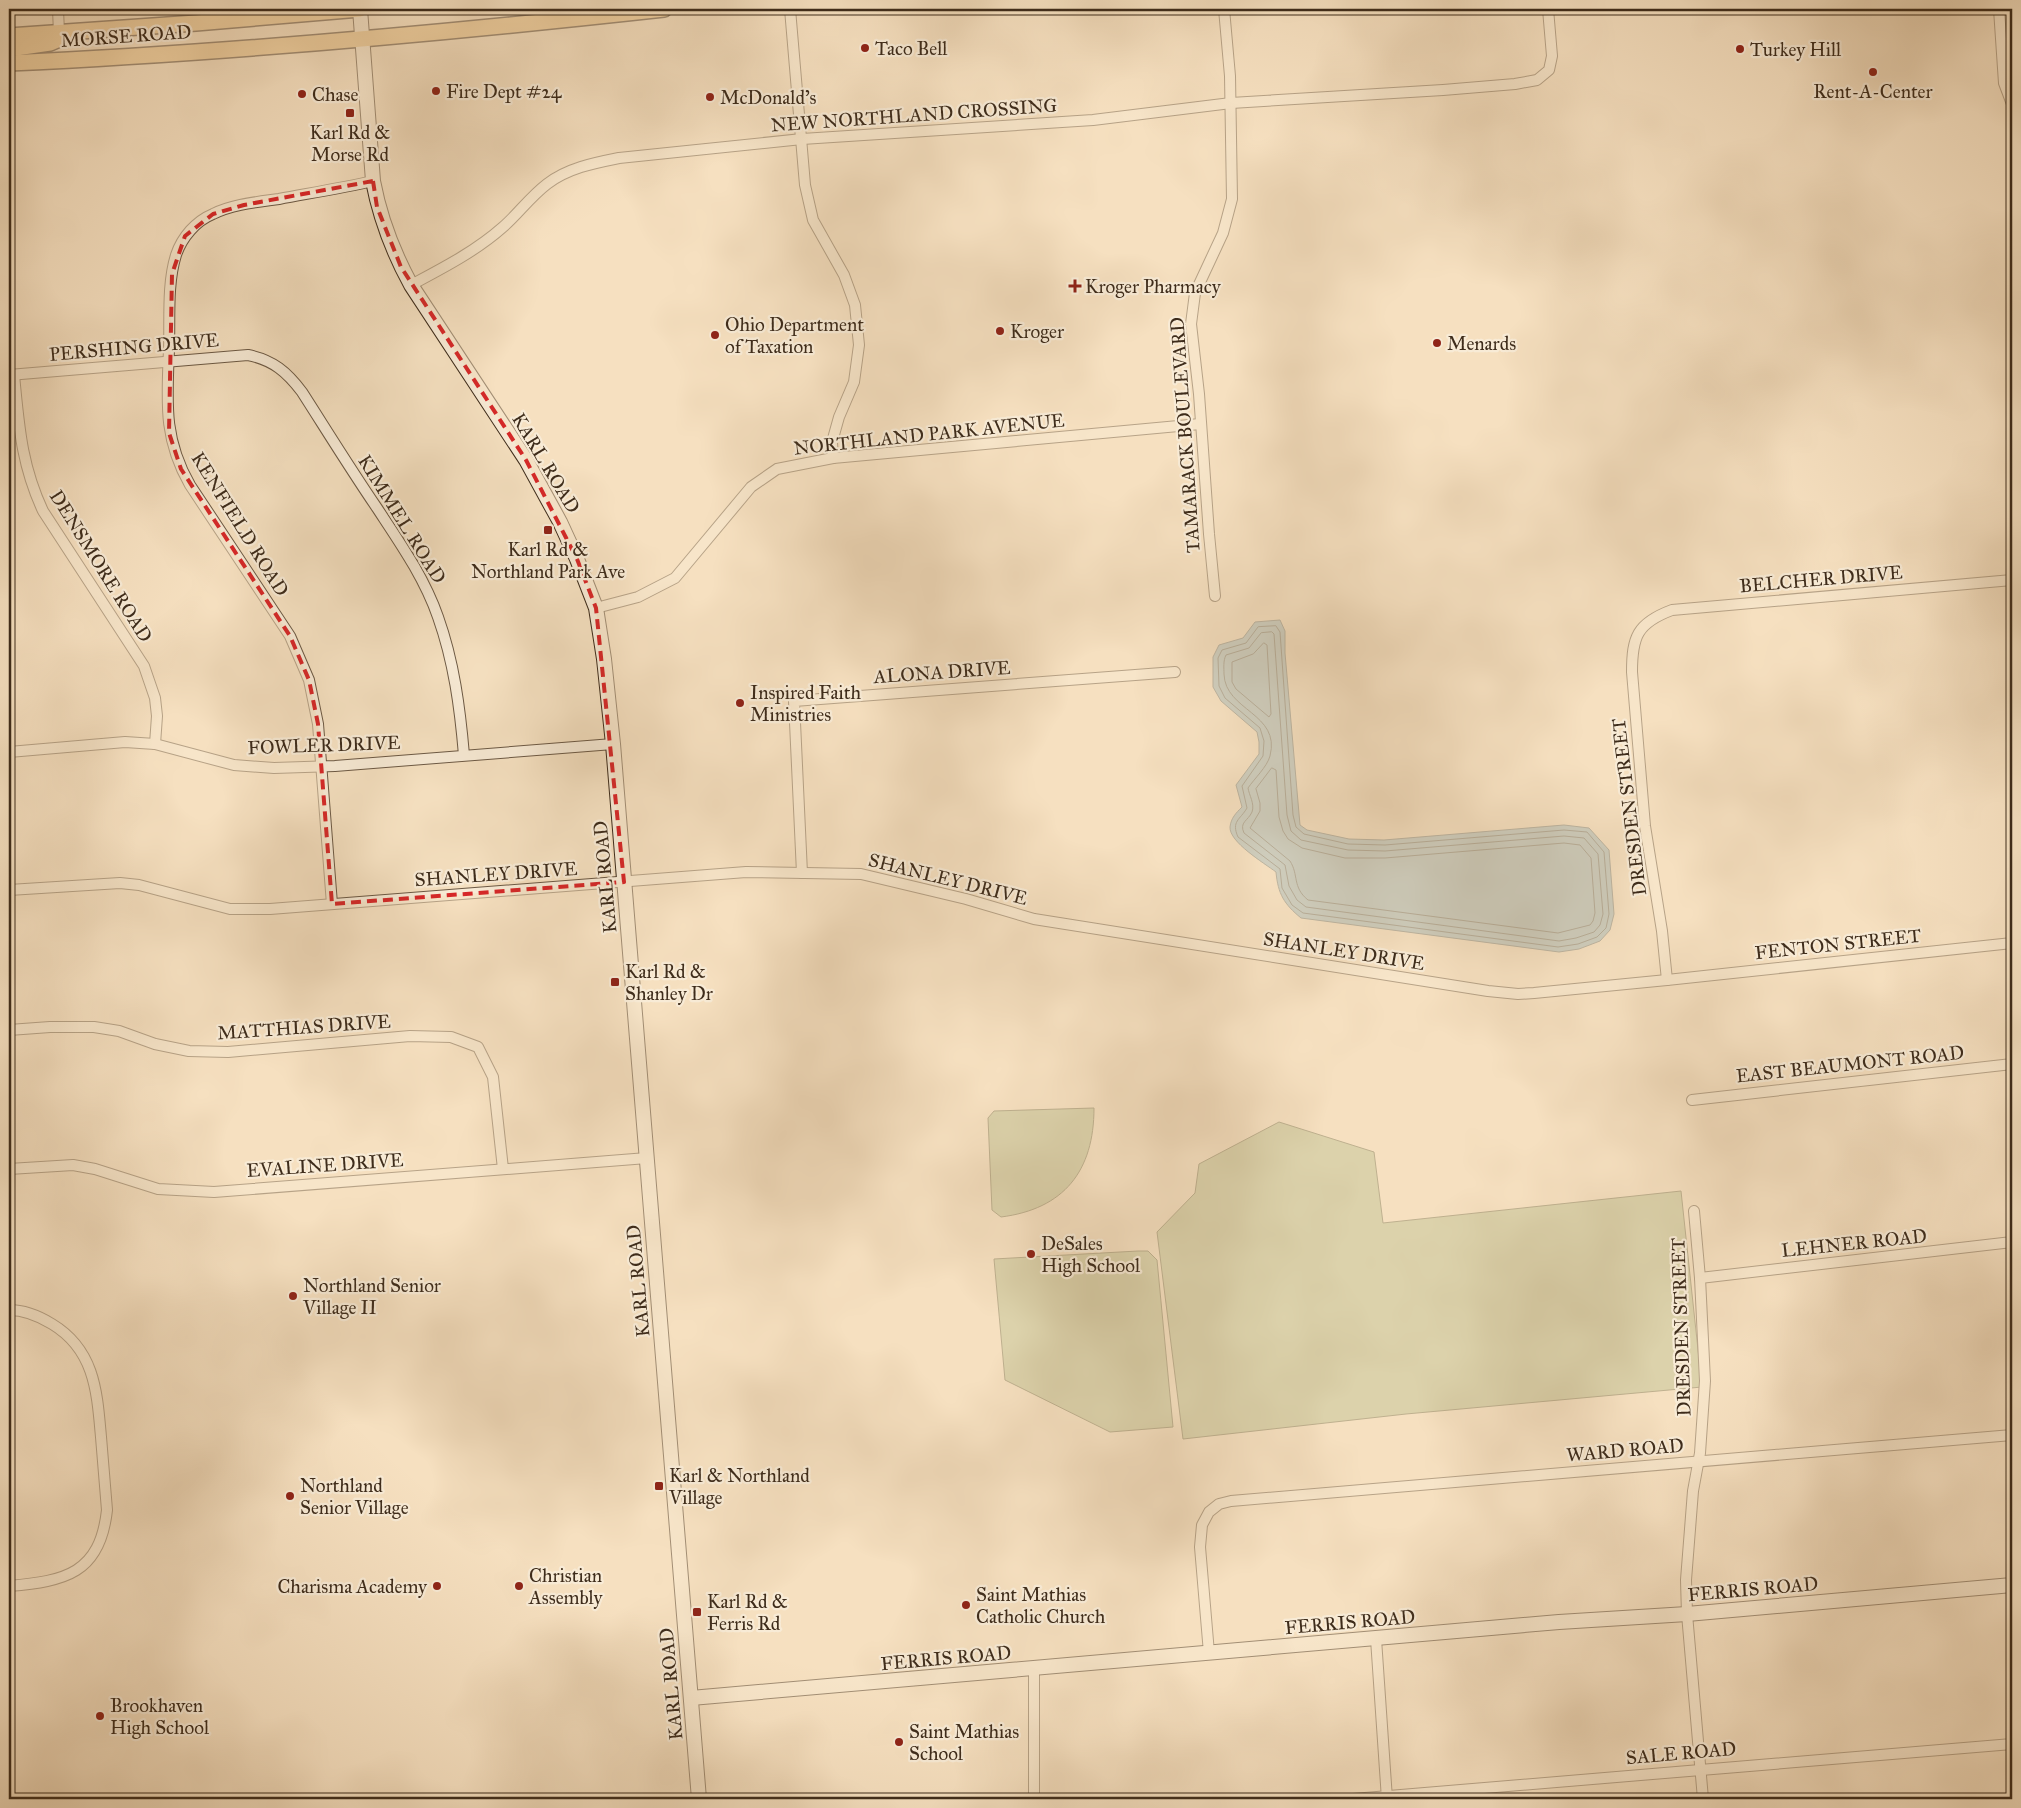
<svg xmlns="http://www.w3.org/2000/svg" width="2021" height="1808" font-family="'IM FELL Great Primer',serif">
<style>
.green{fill:#bcc292;stroke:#7d7756}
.water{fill:#a2babe;stroke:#7a817d}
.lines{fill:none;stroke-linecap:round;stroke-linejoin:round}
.shore{stroke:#70736c;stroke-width:1}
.street-casing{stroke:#6c5944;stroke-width:12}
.secondary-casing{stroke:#3e2c1b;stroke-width:16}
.primary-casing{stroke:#3e2c1b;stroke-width:18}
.street{stroke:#f8ebd6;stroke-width:10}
.secondary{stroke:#f8ebd6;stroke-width:14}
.primary{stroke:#eac080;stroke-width:15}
.marked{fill:none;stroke:#d62828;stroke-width:4;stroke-dasharray:10 6;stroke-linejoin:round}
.poi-dot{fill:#8f2418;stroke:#f8ebd6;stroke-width:2}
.labels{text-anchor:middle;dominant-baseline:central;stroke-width:4.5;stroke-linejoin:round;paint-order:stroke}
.street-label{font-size:19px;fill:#3e2c1b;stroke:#f8ebd6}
.poi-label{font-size:19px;fill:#3e2c1b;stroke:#f8ebd6;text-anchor:start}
</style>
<rect width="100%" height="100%" fill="#f5e0c0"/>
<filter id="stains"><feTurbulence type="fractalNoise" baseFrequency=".004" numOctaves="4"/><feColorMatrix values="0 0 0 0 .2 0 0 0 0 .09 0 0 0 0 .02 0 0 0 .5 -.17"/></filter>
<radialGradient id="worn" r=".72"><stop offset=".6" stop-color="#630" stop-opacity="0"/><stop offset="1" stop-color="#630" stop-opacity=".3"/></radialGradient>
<g class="green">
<path d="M1094,1108C1094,1171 1064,1209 1001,1217L992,1210L988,1118L994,1111Z"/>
<polygon points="1279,1122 1374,1152 1383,1223 1681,1191 1702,1387 1406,1414 1183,1439 1157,1232 1195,1193 1199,1164"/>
<polygon points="1138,1251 1148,1251 1157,1260 1173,1427 1110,1432 1005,1380 994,1259"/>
</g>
<path class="water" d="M1280,620L1285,631V653L1300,825L1307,830L1349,839L1384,840L1564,825L1589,828L1609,850L1614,914L1610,930L1600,941L1579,949L1559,952L1301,918C1284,904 1278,894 1276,872C1264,863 1229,842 1230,827C1231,818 1236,813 1242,807L1236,785L1259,754V742L1257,732L1221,701L1213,687V657L1219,645L1243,638L1255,622Z"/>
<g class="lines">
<g class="shore">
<path d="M1276,626L1280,632L1293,815L1296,827L1304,834L1348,844L1385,845L1564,830L1587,832L1604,852L1609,914L1606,928L1597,937L1578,944L1558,947L1303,913L1292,905L1282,888L1280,869L1238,837C1231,821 1240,820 1247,808L1242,786L1263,756L1264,741L1260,728L1225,698L1219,686L1218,658L1222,650L1246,643L1258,627Z"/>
<path d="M1272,632L1274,634L1287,815L1291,831L1301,840L1348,850L1385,851L1564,836L1584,838L1598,854L1603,914L1600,925L1594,932L1576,938L1559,941L1306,907L1297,900L1289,886L1285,865L1244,833C1239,822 1248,821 1252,812C1255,804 1249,795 1248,788C1254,779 1267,767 1270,756C1281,713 1225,711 1224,674C1224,668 1223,661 1226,655L1249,648L1261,633Z"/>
<polygon points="1264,643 1267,645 1271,714 1269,717 1236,689 1232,682 1232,662 1253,654"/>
<path d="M1272,768L1276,770L1279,817L1283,831L1288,839L1302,848L1345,858H1385L1564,843L1580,845L1591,858L1595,913L1593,921L1590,925L1558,933L1308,900C1292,887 1299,875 1290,861L1250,828L1260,811V803L1256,789Z"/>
</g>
<g class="street-casing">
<g id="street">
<polyline points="58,9 59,33"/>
<polyline points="790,9 805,185 813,220 844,275 855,305 859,345 854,382 839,417 832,442 833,458"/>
<polyline points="1999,9 2004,83 2012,104"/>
<path d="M411,285C443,268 476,251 503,227C518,214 530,197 547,184C568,168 594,163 619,158L802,139L1093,120L1231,103L1443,90L1515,84L1537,80L1549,70L1552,56L1548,9"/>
<path d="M9,375L248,355C273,360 287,372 302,392C327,431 351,470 377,508C400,543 424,577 438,617C454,662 460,708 464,755"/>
<path d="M14,375C19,425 21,464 43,511L144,666L155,698L157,716L155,744"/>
<polyline points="1215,596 1209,534 1199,394 1191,324 1195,293 1223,233 1232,199 1230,76 1224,9"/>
<polyline points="596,608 638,597 675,578 751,487 777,469 833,458 1200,424"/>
<polyline points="9,752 125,742 155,744 234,765 274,768 335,766 613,744"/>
<polyline points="802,873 794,701 1175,672"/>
<polyline points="9,890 120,883 139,885 230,909 270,909 746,872 861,874 966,899 1034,919 1488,991 1518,994 1534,993 1667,980 2012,943"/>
<path d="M332,904L318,724L309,680L290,636L190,485C163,438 167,401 169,349C170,318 167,284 176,255C182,237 196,221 213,214C233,204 258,202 279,199C311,193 342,188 373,181"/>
<path d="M1667,980L1662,931L1645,826L1632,672C1632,637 1637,623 1672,610L2012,580"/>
<polyline points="9,1030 50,1027 94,1027 119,1031 155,1044 189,1051 228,1052 410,1036 451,1037 478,1047 493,1077 503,1169"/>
<polyline points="1692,1100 2012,1064"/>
<polyline points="9,1169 73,1165 95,1169 158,1189 214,1192 647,1158"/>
<polyline points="1694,1211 1700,1278 1705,1381 1700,1453 1693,1491 1686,1580 1687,1614 1703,1799"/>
<polyline points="1700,1278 2012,1242"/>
<path d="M9,1310C24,1310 39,1316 52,1324C95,1350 97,1392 101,1437C103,1461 105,1485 107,1510C100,1574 65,1581 9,1586"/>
<polyline points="1376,1639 1387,1799"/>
<polyline points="1209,1653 1200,1547 1202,1525 1209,1512 1219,1504 1231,1501 2012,1435"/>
<polyline points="1034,1669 1034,1799"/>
<polyline points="1353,1799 2012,1744"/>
</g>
</g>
<g class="secondary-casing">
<g id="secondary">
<path d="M360,9L373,181C380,218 393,252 411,285L526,460L560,522L577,559L596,608L604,659L613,744L699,1799"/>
<polyline points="691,1698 1559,1622 1687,1614 2012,1585"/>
</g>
</g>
<g class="primary-casing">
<g id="primary">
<polyline points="9,36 196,23 360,9"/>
<polyline points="9,49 50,43 57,40"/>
<path d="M9,63C228,53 446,33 664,9"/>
</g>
</g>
<use href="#street" class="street"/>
<use href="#secondary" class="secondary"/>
<use href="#primary" class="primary"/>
</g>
<path d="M0 0H2021V1808H0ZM373,181L377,207L401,267L526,460L577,559L596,608L624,882L332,904L318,724L309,680L290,636L181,469L169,433L172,274L185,236L213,214L244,205Z" fill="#f5e0c0" fill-opacity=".55" fill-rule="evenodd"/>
<path class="marked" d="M373,181L377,207L401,267L526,460L577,559L596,608L624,882L332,904L318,724L309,680L290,636L181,469L169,433L172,274L185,236L213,214L244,205Z"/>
<g class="poi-dot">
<circle cx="865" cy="48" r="5"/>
<circle cx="1740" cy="49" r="5"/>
<circle cx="1873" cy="72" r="5"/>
<circle cx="436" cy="91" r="5"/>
<circle cx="302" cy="94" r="5"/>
<circle cx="710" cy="97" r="5"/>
<rect x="345" y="108" width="10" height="10" rx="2.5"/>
<path d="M1072.5 278.5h5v5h5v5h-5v5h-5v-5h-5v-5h5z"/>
<circle cx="1000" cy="331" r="5"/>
<circle cx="715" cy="335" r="5"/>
<circle cx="1437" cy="343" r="5"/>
<rect x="543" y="525" width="10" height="10" rx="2.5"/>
<circle cx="740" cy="703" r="5"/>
<rect x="610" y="977" width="10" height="10" rx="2.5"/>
<circle cx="1031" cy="1254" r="5"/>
<circle cx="293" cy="1296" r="5"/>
<rect x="654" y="1481" width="10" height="10" rx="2.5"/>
<circle cx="290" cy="1496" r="5"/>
<circle cx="437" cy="1586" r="5"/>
<circle cx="519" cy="1586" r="5"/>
<circle cx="966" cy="1605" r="5"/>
<rect x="692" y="1607" width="10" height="10" rx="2.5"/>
<circle cx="100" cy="1716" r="5"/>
<circle cx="899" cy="1742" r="5"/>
</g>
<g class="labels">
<g class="street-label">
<text transform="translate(126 36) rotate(-4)">MORSE ROAD</text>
<text transform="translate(914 115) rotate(-4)">NEW NORTHLAND CROSSING</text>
<text transform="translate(134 347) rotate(-5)">PERSHING DRIVE</text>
<text transform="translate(929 434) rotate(-6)">NORTHLAND PARK AVENUE</text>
<text transform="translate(1185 435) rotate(-94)">TAMARACK BOULEVARD</text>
<text transform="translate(546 463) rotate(59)">KARL ROAD</text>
<text transform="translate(402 519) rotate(58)">KIMMEL ROAD</text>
<text transform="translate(240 524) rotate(58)">KENFIELD ROAD</text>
<text transform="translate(101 566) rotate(58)">DENSMORE ROAD</text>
<text transform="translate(1821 579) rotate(-5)">BELCHER DRIVE</text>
<text transform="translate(942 672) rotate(-4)">ALONA DRIVE</text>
<text transform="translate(324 745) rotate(-2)">FOWLER DRIVE</text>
<text transform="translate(1629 807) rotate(-97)">DRESDEN STREET</text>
<text transform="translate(496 874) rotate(-4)">SHANLEY DRIVE</text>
<text transform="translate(605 877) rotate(-95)">KARL ROAD</text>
<text transform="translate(948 879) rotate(14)">SHANLEY DRIVE</text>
<text transform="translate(1838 944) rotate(-6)">FENTON STREET</text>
<text transform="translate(1344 951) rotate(9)">SHANLEY DRIVE</text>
<text transform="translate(304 1027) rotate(-4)">MATTHIAS DRIVE</text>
<text transform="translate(1850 1064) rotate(-6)">EAST BEAUMONT ROAD</text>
<text transform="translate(325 1165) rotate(-4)">EVALINE DRIVE</text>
<text transform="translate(1854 1243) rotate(-6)">LEHNER ROAD</text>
<text transform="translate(638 1281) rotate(-95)">KARL ROAD</text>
<text transform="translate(1681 1327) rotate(-92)">DRESDEN STREET</text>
<text transform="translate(1625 1450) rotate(-5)">WARD ROAD</text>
<text transform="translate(1753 1589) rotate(-5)">FERRIS ROAD</text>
<text transform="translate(1350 1622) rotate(-5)">FERRIS ROAD</text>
<text transform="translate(946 1658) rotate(-5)">FERRIS ROAD</text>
<text transform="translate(671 1684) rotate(-95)">KARL ROAD</text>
<text transform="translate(1681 1753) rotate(-5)">SALE ROAD</text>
</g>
<g class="poi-label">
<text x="875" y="48">Taco Bell</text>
<text x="1750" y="49">Turkey Hill</text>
<text x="446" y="91">Fire Dept #24</text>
<text x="1873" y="91" text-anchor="middle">Rent-A-Center</text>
<text x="312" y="94">Chase</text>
<text x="720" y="97">McDonald's</text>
<text x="350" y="132" text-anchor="middle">Karl Rd &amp;<tspan x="350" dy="22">Morse Rd</tspan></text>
<text x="1085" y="286">Kroger Pharmacy</text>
<text x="725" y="324">Ohio Department<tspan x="725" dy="22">of Taxation</tspan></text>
<text x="1010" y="331">Kroger</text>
<text x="1447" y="343">Menards</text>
<text x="548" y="549" text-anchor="middle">Karl Rd &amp;<tspan x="548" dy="22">Northland Park Ave</tspan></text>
<text x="750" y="692">Inspired Faith<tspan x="750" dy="22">Ministries</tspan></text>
<text x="625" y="971">Karl Rd &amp;<tspan x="625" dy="22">Shanley Dr</tspan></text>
<text x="1041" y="1243">DeSales<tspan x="1041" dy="22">High School</tspan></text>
<text x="303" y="1285">Northland Senior<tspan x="303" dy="22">Village II</tspan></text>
<text x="669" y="1475">Karl &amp; Northland<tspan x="669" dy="22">Village</tspan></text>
<text x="300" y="1485">Northland<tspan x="300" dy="22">Senior Village</tspan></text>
<text x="529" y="1575">Christian<tspan x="529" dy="22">Assembly</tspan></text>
<text x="427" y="1586" text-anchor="end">Charisma Academy</text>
<text x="976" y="1594">Saint Mathias<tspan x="976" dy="22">Catholic Church</tspan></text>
<text x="707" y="1601">Karl Rd &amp;<tspan x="707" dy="22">Ferris Rd</tspan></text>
<text x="110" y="1705">Brookhaven<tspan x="110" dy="22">High School</tspan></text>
<text x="909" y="1731">Saint Mathias<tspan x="909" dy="22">School</tspan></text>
</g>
</g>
<rect width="2021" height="1808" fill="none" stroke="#f5e0c0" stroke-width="30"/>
<rect x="10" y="10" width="2001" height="1788" fill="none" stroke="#3e2c1b" stroke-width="2.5"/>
<rect x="15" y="15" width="1991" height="1778" fill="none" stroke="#3e2c1b"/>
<rect width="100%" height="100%" filter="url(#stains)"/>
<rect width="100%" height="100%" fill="url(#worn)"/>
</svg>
